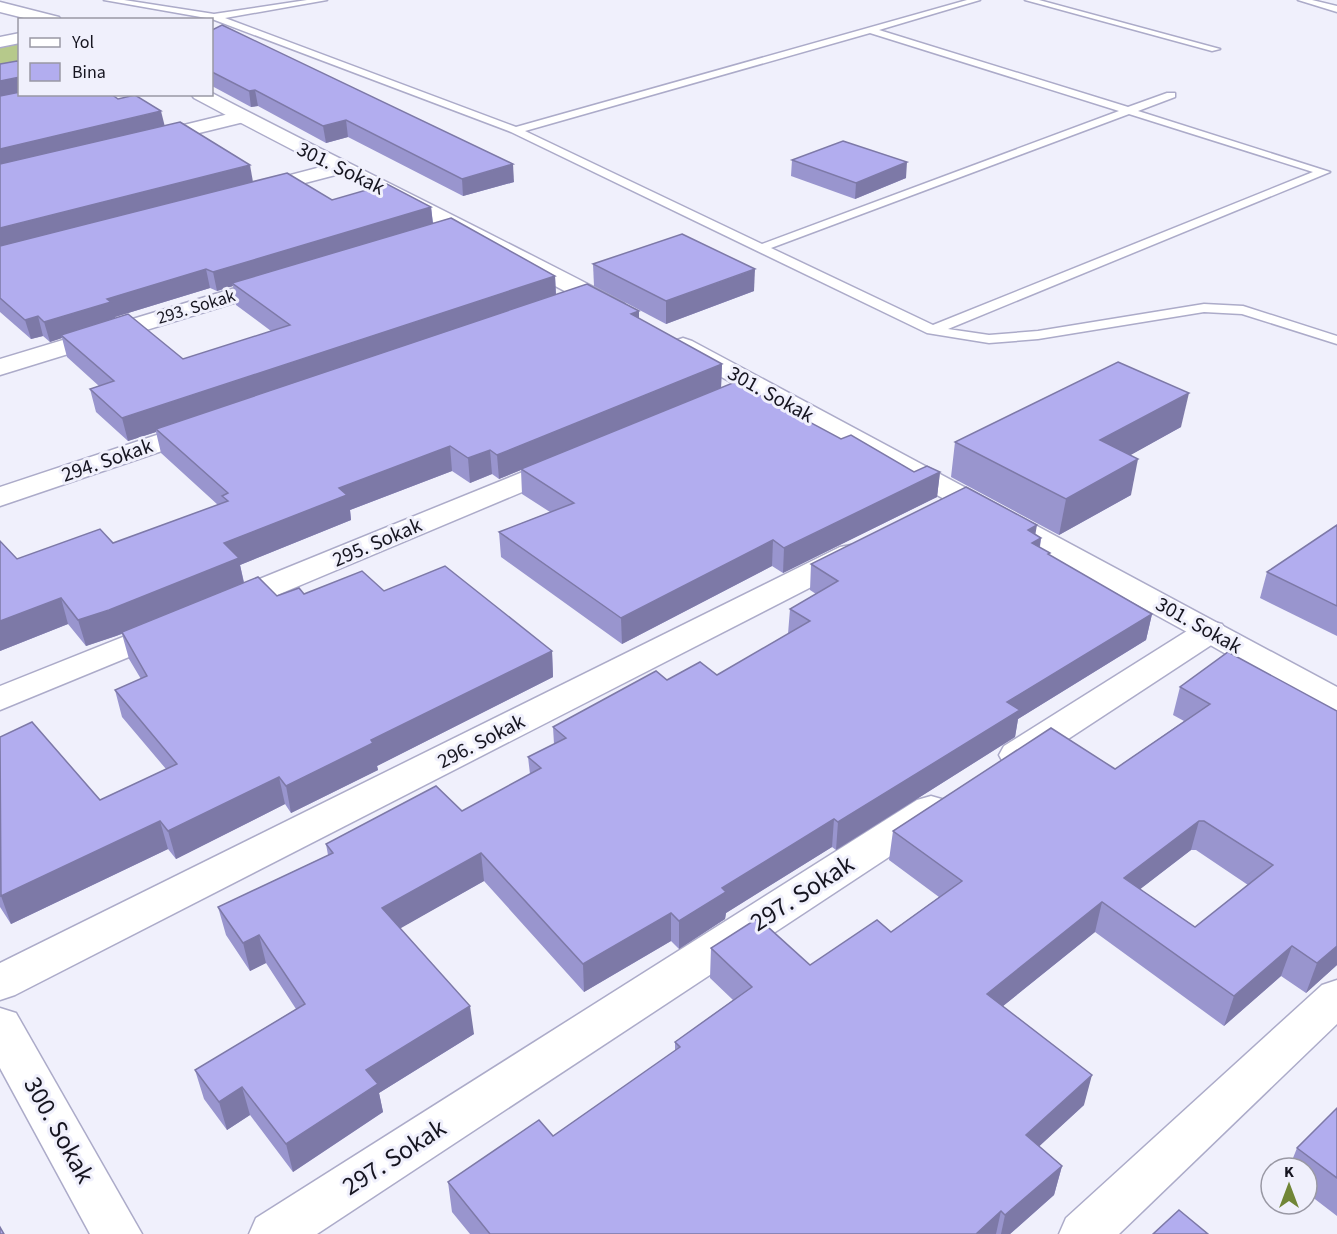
<svg xmlns="http://www.w3.org/2000/svg" width="1337" height="1234" font-family="'Source Sans 3',sans-serif">
<style>
.green{fill:#b6c98b}
.lines{fill:none;stroke-linecap:round;stroke-linejoin:round}
.service-casing{stroke:#acabc9;stroke-width:3}
.minor-casing{stroke:#acabc9;stroke-width:3}
.tertiary-casing{stroke:#acabc9;stroke-width:3}
.service{fill:#fff;fill-rule:evenodd}
.minor{fill:#fff;fill-rule:evenodd}
.tertiary{fill:#fff;fill-rule:evenodd}
.wall{fill:#9995ce;fill-rule:evenodd}
.shaded-wall{fill:#7d79a7}
.building{fill:#b2adef;stroke:#7d79a7;stroke-width:1.5;fill-rule:evenodd}
.labels{text-anchor:middle;dominant-baseline:central;stroke-width:6;stroke-linejoin:round;paint-order:stroke}
.far-street-label{font-size:18px;fill:#161520;stroke:#f0f0fc}
.street-label{font-size:21px;fill:#161520;stroke:#f0f0fc}
.near-street-label{font-size:26px;fill:#161520;stroke:#f0f0fc}
</style>
<rect width="100%" height="100%" fill="#f0f0fc"/>
<polygon class="green" points="19,44 19,64 0,68 0,48"/>
<g class="lines">
<g class="service-casing">
<g id="service">
<path d="M104,0H124L214,14L307,0H327L225,18L516,127L967,0H980L879,30L1128,107L1167,93H1175V97L1138,111L1330,172L948,329L989,335L1038,331L1204,304L1243,306L1337,336V344L1242,314L1204,312L1038,339L989,343L927,333L511,132L212,19ZM870,33L1119,111L762,244L525,131ZM1129,114L1313,172L933,325L771,248Z"/>
<polygon points="1025,0 1039,0 1220,49 1212,51"/>
<polygon points="1298,0 1312,0 1337,6 1337,12"/>
</g>
</g>
<g class="minor-casing">
<g id="minor">
<polygon points="20,33 20,43 0,47 0,37"/>
<polygon points="241,111 248,113 250,117 248,121 150,145 143,143 140,139 143,135"/>
<polygon points="340,162 347,164 350,168 347,172 255,196 248,194 245,190 248,186"/>
<polygon points="278,275 286,277 290,282 286,287 0,375 0,359"/>
<polygon points="202,420 212,422 216,428 212,434 0,506 0,487"/>
<polygon points="562,456 572,459 576,465 572,471 239,611 227,614 215,611 211,604 215,597"/>
<polygon points="851,545 862,547 867,554 862,561 15,995 0,1000 0,963 840,547"/>
<polygon points="168,619 180,622 185,629 180,636 0,710 0,686"/>
<polygon points="1210,621 1222,624 1227,631 1222,638 1030,764 1017,767 1004,764 999,755 1004,746 1198,624"/>
<polygon points="931,796 945,800 950,810 945,820 317,1234 249,1234 256,1218 917,800"/>
<polygon points="1337,980 1337,1024 1119,1234 1059,1234 1066,1218 1322,985"/>
<polygon points="0,1008 16,1013 142,1234 90,1234 0,1068"/>
</g>
</g>
<g class="tertiary-casing">
<g id="tertiary">
<polygon points="0,2 59,17 61,20 32,20 0,12"/>
<path d="M212,93C348,164 487,231 624,303L627,308L624,313L615,315L606,313C470,240 331,171 194,98L191,94Z"/>
<polygon points="683,338 692,341 1337,687 1337,713 1324,710 1198,638 674,351 670,346 674,341"/>
</g>
</g>
<use href="#service" class="service"/>
<use href="#minor" class="minor"/>
<use href="#tertiary" class="tertiary"/>
</g>
<g class="wall">
<polygon points="212,30 514,182 463,196 348,137 326,143 258,106 251,107 212,86"/>
<path d="M0,64L20,94L164,126L253,182L332,200L431,207L433,223L555,276L556,295L639,311V319L722,364L721,388L914,472H940L937,497L783,573L772,566L622,644L501,557L499,532L550,512L522,494L521,470L499,479L492,474L470,483L452,471L350,510L351,520L240,565L244,582L277,596L304,594L384,591L552,651L553,677L377,766L378,770L291,813L285,804L176,859L168,849L11,924L0,907V737L100,800L166,769L122,717L115,690L141,679L129,659L122,634L86,646L68,624L0,651V541L17,559L113,543L218,505L161,453L156,432L128,441L96,412L90,389L99,386L67,357L62,338L50,342L43,336L31,339L0,312ZM233,286L236,305L271,331L183,359L115,318V317L210,288L217,291Z"/>
<polygon points="792,160 906,178 855,199 791,176"/>
<polygon points="593,264 754,291 666,324 594,286"/>
<polygon points="1181,427 1130,455 1131,495 1059,535 951,477 955,442"/>
<polygon points="1337,525 1337,636 1260,598 1267,572"/>
<polygon points="1036,535 1041,538 1040,547 1049,555 1152,614 1146,640 1018,719 1015,737 836,850 832,847 726,913 725,919 679,949 671,941 584,992 484,881 400,928 474,1034 379,1093 383,1112 293,1172 250,1115 227,1130 204,1099 195,1070 296,1009 266,963 250,971 226,935 218,907 328,855 326,844 462,811 530,774 528,757 554,744 553,727 667,680 717,675 788,634 790,609 816,594 810,590 811,564"/>
<path d="M1228,652L1337,965L1306,993L1281,976L1224,1026L1095,932L1003,1006L1084,1105L1039,1146L1062,1166L1054,1195L1010,1234H470L452,1212L448,1182L553,1136L675,1051V1042L733,1000L710,978L711,948L810,965L891,932L939,897L889,860L893,831L1115,769L1184,721L1173,715L1180,687ZM1191,850H1196L1248,885L1195,927L1140,889Z"/>
<polygon points="1337,1108 1337,1216 1307,1193 1307,1168 1289,1168 1297,1148"/>
</g>
<g class="shaded-wall">
<polygon points="20,77 20,93 0,98 0,81"/>
<polygon points="255,90 258,106 251,107 249,91"/>
<polygon points="161,111 165,127 0,167 0,149"/>
<polygon points="346,120 348,137 326,143 323,126"/>
<polygon points="907,162 906,178 855,199 856,183"/>
<polygon points="513,164 514,182 463,196 462,179"/>
<polygon points="250,165 253,182 0,248 0,228"/>
<polygon points="431,207 433,225 232,283 233,286 217,291 213,272"/>
<polygon points="206,269 210,288 115,317 116,321 61,335 62,338 50,342 44,322 107,299"/>
<polygon points="755,269 754,291 666,324 666,301"/>
<polygon points="555,276 556,297 156,429 156,432 128,441 122,418"/>
<polygon points="639,311 639,334 631,314"/>
<polygon points="38,316 43,336 31,339 25,320"/>
<polygon points="722,364 721,388 499,479 497,455"/>
<polygon points="1189,393 1181,427 1093,476 1100,440"/>
<polygon points="450,446 452,471 350,510 351,520 240,565 244,584 116,636 86,646 78,620 224,543 339,488"/>
<polygon points="490,450 492,474 470,483 468,458"/>
<polygon points="1138,459 1131,495 1059,535 1066,499"/>
<polygon points="940,472 937,497 783,573 784,548"/>
<polygon points="1037,525 1034,542 1041,538 1037,563 1028,530"/>
<polygon points="773,540 772,566 622,644 621,618"/>
<polygon points="61,598 68,624 0,651 0,621"/>
<polygon points="1152,614 1146,640 1018,719 1015,737 836,850 838,822 1007,702"/>
<polygon points="552,651 553,677 377,766 378,770 291,813 286,786 371,740"/>
<polygon points="279,777 285,804 176,859 168,831"/>
<polygon points="834,819 832,847 726,913 725,919 679,949 679,921 722,888"/>
<polygon points="160,821 168,849 11,924 1,896"/>
<polygon points="1199,821 1191,850 1117,907 1124,878"/>
<polygon points="481,853 484,881 387,936 382,908"/>
<polygon points="1102,902 1095,932 982,1023 987,994"/>
<polygon points="671,913 671,941 584,992 583,964"/>
<polygon points="259,935 266,963 250,971 243,943"/>
<polygon points="1292,946 1281,976 1224,1026 1234,996"/>
<polygon points="1337,946 1337,965 1306,993 1317,963"/>
<polygon points="470,1006 474,1034 379,1093 383,1112 293,1172 286,1144 366,1070"/>
<polygon points="1092,1075 1084,1105 1019,1165 1026,1135"/>
<polygon points="242,1087 250,1115 227,1130 219,1102"/>
<polygon points="1062,1166 1054,1195 1010,1234 1001,1234 1005,1215"/>
<polygon points="1001,1211 996,1234 976,1234"/>
</g>
<g class="building">
<polygon points="222,25 513,164 462,179 346,120 323,126 255,90 249,91 212,72 212,30"/>
<polygon points="17,61 20,62 20,77 0,81 0,64"/>
<polygon points="20,92 20,94 111,94 118,99 135,95 161,111 0,149 0,96"/>
<polygon points="180,122 250,165 0,228 0,164"/>
<polygon points="843,141 907,162 856,183 792,160"/>
<polygon points="287,173 332,200 387,184 431,207 213,272 206,269 107,299 111,302 44,322 38,316 25,320 0,298 0,246"/>
<polygon points="451,218 555,276 122,418 90,389 114,381 61,335 128,314 183,359 290,325 232,283"/>
<polygon points="682,234 755,269 666,301 593,264"/>
<polygon points="587,284 639,311 631,314 722,364 497,455 490,450 468,458 450,446 339,488 347,495 224,543 239,558 109,610 78,620 61,598 0,621 0,541 17,559 100,529 113,543 228,501 222,496 228,493 156,429"/>
<polygon points="1118,362 1189,393 1100,440 1138,459 1066,499 955,442"/>
<polygon points="735,382 841,439 851,435 914,472 927,466 940,472 784,548 773,540 621,618 499,532 574,503 521,469"/>
<polygon points="966,487 1037,525 1028,530 1041,538 1032,543 1050,553 1048,554 1152,614 1007,702 1020,710 838,822 834,819 722,888 726,892 679,921 671,913 583,964 481,853 382,908 470,1006 366,1070 378,1084 286,1144 242,1087 219,1102 195,1070 305,1004 259,935 243,943 218,907 333,853 326,844 436,786 462,811 541,768 528,757 566,738 553,727 656,671 667,680 700,662 717,675 810,621 790,609 838,581 811,564"/>
<polygon points="1337,525 1337,606 1267,572"/>
<polygon points="445,566 552,651 371,740 373,743 286,786 279,777 168,831 160,821 1,896 0,737 32,722 100,800 177,764 115,690 147,676 122,632 258,577 277,596 299,588 304,594 362,571 384,591"/>
<path d="M1228,652L1337,711V946L1317,963L1292,946L1234,996L1102,902L987,994L1092,1075L1026,1135L1062,1166L1005,1215L1001,1211L976,1234H490L448,1182L539,1120L553,1136L680,1047L675,1042L752,987L711,948L758,918L810,965L877,920L891,932L962,881L893,831L1051,728L1115,769L1210,704L1180,687ZM1199,821H1204L1273,865L1195,927L1124,878Z"/>
<polygon points="1337,1108 1337,1178 1297,1148"/>
<polygon points="1179,1210 1208,1234 1153,1234"/>
<polygon points="0,1227 4,1234 0,1234"/>
</g>
<g class="labels">
<g class="far-street-label">
<text transform="translate(196 307) rotate(-17)">293. Sokak</text>
</g>
<g class="street-label">
<text transform="translate(341 168) rotate(26)">301. Sokak</text>
<text transform="translate(771 394) rotate(29)">301. Sokak</text>
<text transform="translate(107 460) rotate(-19)">294. Sokak</text>
<text transform="translate(377 542) rotate(-23)">295. Sokak</text>
<text transform="translate(1199 625) rotate(29)">301. Sokak</text>
<text transform="translate(481 741) rotate(-27)">296. Sokak</text>
</g>
<g class="near-street-label">
<text transform="translate(802 893) rotate(-33)">297. Sokak</text>
<text transform="translate(59 1130) rotate(61)">300. Sokak</text>
<text transform="translate(394 1157) rotate(-33)">297. Sokak</text>
</g>
</g>
<rect x="18" y="18" width="195" height="78" fill="#f0f0fc" stroke="#9998a4" stroke-width="1.5"/>
<rect x="30" y="38" width="30" height="9" fill="#ffffff" stroke="#9998a4" stroke-width="1.5"/>
<text x="72" y="48" font-size="18" fill="#161520">Yol</text>
<rect x="30" y="63" width="30" height="18" fill="#b2adef" stroke="#9998a4" stroke-width="1.5"/>
<text x="72" y="78" font-size="18" fill="#161520">Bina</text>
<g transform="translate(1289 1186)"><circle r="28" fill="#f0f0fc" stroke="#9998a4" stroke-width="1.5"/>
<path d="M0-4.5L10 22L0 15L-10 22Z" fill="#718637"/>
<text y="-9" font-size="16" font-weight="bold" text-anchor="middle" fill="#161520">K</text>
</g>
</svg>
